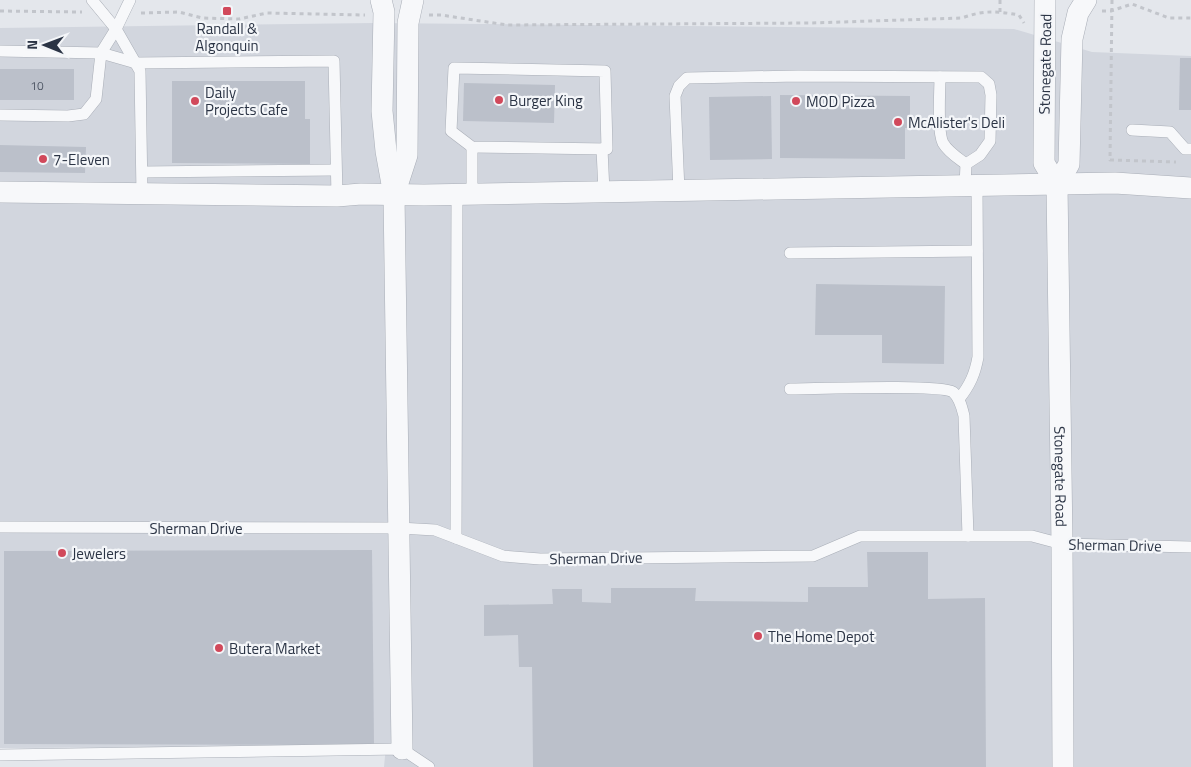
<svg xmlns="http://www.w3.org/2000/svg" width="1191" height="767" font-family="'Titillium Web',sans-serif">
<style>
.built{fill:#d2d6de}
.building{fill:#bbc0ca}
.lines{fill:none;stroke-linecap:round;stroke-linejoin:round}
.service-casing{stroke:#a9aeb7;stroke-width:12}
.minor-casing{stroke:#a9aeb7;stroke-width:22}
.path{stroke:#c2c5cb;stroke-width:3;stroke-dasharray:4 4;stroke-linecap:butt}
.service{stroke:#f7f8fa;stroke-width:11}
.minor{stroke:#f7f8fa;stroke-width:21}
.poi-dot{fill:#d1495b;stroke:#f4f6f9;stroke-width:2}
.labels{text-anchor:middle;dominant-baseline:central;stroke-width:4.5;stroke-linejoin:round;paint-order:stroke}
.number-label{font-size:12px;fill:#4f5766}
.poi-label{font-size:15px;fill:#2b3445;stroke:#f4f6f9;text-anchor:start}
.street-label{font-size:15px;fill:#2b3445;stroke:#f4f6f9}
</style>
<rect width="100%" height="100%" fill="#e4e7ec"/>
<polygon class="built" points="374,23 1014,29 1092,52 1191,56 1191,767 384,767 386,746 0,748 0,28"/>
<g class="building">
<polygon points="1180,58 1191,58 1191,110 1179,110"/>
<rect x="0" y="69" width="74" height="31"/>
<polygon points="172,81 305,81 305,119 310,119 310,164 172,163"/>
<polygon points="464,83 555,85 554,123 463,121"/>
<polygon points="780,95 910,96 910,128 905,128 905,159 780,158"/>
<polygon points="771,96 772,159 710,160 709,97"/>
<polygon points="0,145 86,147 85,173 0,172"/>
<polygon points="816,284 945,286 944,364 882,363 882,335 815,335"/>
<polygon points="372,550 374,745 4,744 4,551"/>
<polygon points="867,552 928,552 928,599 985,598 986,767 533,767 532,667 519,667 518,635 484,636 484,605 553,604 552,589 582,589 582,602 611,603 611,588 696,588 695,601 808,602 808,587 868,587"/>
</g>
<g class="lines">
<g class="service-casing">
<g id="service">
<polyline points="92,0 116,29 140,71 142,194"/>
<polyline points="0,51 101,53 116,29 130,0"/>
<polygon points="454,68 605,71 607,149 472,147 451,131"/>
<path d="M940,77C940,92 937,131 943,143C948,152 958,158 966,164"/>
<polyline points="0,115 68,116 84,114 96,99 101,53 136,63 334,61 337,196"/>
<polyline points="1132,130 1170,132 1185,149 1191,149"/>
<polyline points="602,149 604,192"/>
<polyline points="143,172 335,170"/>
<polyline points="679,191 675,96 679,86 687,78 798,76 981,77 989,84 991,95 990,141 980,155 966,164 965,186"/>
<polyline points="472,194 472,147"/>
<polyline points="790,253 977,251"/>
<path d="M790,389C813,389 941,384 953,392C960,398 962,408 964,416L968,536"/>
<path d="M959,399C970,385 975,374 978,357L977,186"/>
<polyline points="0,527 399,528 435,530 503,556 540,559 813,556 860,536 1032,536 1062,544 1191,547"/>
<polyline points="456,538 457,195"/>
<polyline points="0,755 402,749 429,767"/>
</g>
</g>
<g class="minor-casing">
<g id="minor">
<polyline points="381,0 384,12 382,111 386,151 394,195 402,749"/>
<path id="s1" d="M1045,0L1044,163L1057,185L1062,544L1063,767"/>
<polyline points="1057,185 1069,164 1072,39 1078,13 1086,0"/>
<polyline points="0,192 337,196 361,194 424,195 1115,183 1191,188"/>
<polyline points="395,192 407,155 408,23 413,0"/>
</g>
</g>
<g class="path">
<polyline points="1000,0 1000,12"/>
<polyline points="1112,0 1110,160 1176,162"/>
<polyline points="0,11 82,12"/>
<polyline points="1102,11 1111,11 1132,4 1169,18 1191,18"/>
<polyline points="141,13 179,12 202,18 239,19 267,13 365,15"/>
<path d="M429,15H441L507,25L811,23L962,18C984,10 996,11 1019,15L1024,23"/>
</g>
<use href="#service" class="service"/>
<use href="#minor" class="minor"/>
</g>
<g class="poi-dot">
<rect x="222" y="6" width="10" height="10" rx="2.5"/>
<circle cx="499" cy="100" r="5"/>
<circle cx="195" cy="101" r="5"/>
<circle cx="796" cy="101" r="5"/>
<circle cx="898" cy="122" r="5"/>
<circle cx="43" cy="159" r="5"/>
<circle cx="62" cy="553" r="5"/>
<circle cx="758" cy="636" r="5"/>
<circle cx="219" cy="648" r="5"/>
</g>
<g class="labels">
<g class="number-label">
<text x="37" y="85">10</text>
</g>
<g class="poi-label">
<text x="227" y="28" text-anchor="middle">Randall &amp;<tspan x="227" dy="17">Algonquin</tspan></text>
<text x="205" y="92">Daily<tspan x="205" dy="17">Projects Cafe</tspan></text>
<text x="509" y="100">Burger King</text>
<text x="806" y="101">MOD Pizza</text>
<text x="908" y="122">McAlister's Deli</text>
<text x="53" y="159">7-Eleven</text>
<text x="72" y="553">Jewelers</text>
<text x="768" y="636">The Home Depot</text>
<text x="229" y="648">Butera Market</text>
</g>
<g class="street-label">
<text transform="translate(1045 64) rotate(-89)">Stonegate Road</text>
<text stroke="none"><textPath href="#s1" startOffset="480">Stonegate Road</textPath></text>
<text x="196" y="528">Sherman Drive</text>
<text transform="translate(1115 545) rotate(1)">Sherman Drive</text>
<text transform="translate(596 558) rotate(-1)">Sherman Drive</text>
</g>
</g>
<g transform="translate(45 45) rotate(271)" stroke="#f4f6f9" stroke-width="4" paint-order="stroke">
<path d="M0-4L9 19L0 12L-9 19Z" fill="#2b3445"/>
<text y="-8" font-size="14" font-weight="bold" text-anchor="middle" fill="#2b3445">N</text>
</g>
</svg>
